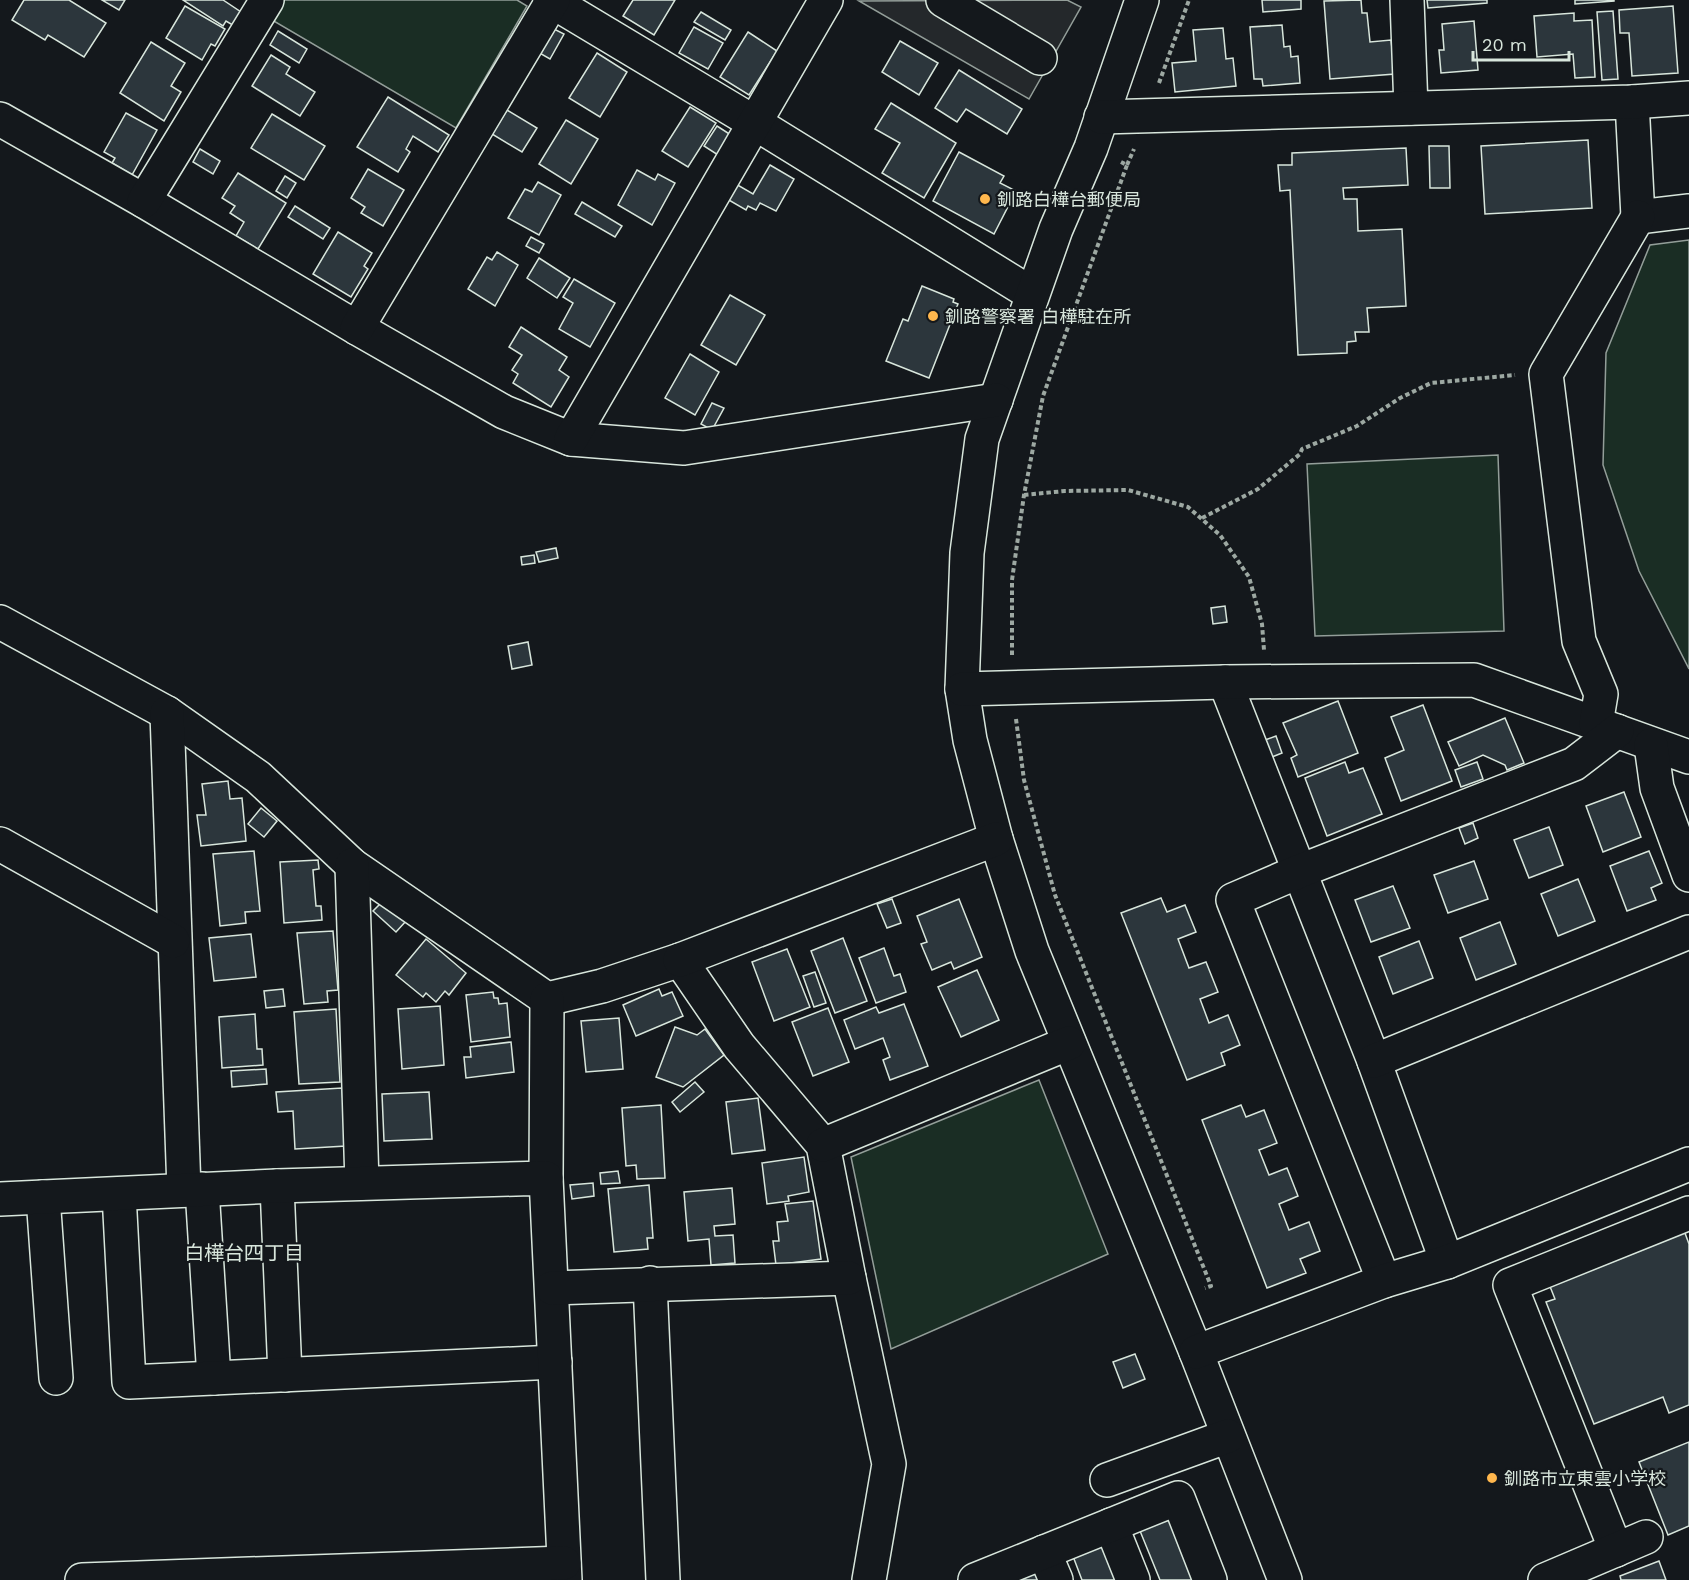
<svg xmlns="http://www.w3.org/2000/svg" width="1689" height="1580" font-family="'Work Sans','Noto Sans JP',sans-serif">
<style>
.green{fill:#1a2d24;stroke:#939e99;stroke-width:1.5}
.parking{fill:#24282b;stroke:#939e99;stroke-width:1.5}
.building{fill:#2c363c;stroke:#d8e6dc;stroke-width:1.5}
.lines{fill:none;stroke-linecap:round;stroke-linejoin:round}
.minor-casing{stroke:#d8e6dc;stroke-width:36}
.path{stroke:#9da8a2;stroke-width:4;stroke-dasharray:4.5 3;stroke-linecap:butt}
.minor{stroke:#14181c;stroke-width:33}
.poi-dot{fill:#ffb74d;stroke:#14181c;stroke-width:2}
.labels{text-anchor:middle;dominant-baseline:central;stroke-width:4.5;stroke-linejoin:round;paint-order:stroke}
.poi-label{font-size:18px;fill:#d8e6dc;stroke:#14181c;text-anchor:start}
.neighbourhood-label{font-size:20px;fill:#d8e6dc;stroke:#14181c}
</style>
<rect width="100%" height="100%" fill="#14181c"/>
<g class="green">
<polygon points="284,0 517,0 527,6 456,128 272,20"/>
<polygon points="1689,240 1689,669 1639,571 1603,465 1606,353 1650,245"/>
<polygon points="1498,455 1504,631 1315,636 1307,464"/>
<polygon points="1039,1080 1108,1254 891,1349 851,1157"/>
</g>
<polygon class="parking" points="1067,0 1081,7 1029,99 859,1"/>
<g class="building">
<polygon points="24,0 69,0 106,23 84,57 48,35 45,40 12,20"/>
<polygon points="102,0 125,0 119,10"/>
<polygon points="183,0 223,0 244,14 236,27 226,21 223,26"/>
<polygon points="633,0 675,0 654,35 623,16"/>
<polygon points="1262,0 1301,0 1301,9 1263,12"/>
<polygon points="1361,0 1362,13 1367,13 1370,42 1391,40 1395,74 1330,79 1324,1"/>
<polygon points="1427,0 1487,0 1487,3 1428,8"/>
<polygon points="1575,0 1614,0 1614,1 1575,4"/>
<polygon points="185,6 225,29 215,46 211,44 202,60 166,38"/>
<polygon points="1673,6 1678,73 1632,76 1629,33 1620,33 1619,10"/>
<polygon points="1613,11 1618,79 1602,80 1597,12"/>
<polygon points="701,12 731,30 725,40 694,22"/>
<polygon points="1574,13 1574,21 1592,20 1595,77 1575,78 1573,54 1537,57 1534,16"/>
<polygon points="1474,21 1478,70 1441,73 1439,50 1444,50 1442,24"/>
<polygon points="1282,25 1284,47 1290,46 1291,57 1298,56 1300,83 1263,86 1262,79 1254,79 1250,27"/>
<polygon points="550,27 564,34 550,59 536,51"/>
<polygon points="694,27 723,43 708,69 679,53"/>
<polygon points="1223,28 1226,59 1233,58 1236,86 1175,92 1172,63 1196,61 1193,30"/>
<polygon points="278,31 307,49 299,63 270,45"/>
<polygon points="748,32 777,51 749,95 720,77"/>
<polygon points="900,41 938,63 919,95 882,72"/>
<polygon points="151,42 185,63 171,86 181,92 164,121 120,93"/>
<polygon points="597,53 627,72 600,117 569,98"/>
<polygon points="271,55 290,67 286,74 315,92 300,116 252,86"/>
<polygon points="959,70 1022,109 1007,134 966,109 957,122 935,108"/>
<polygon points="388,97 449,135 438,152 413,136 406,149 410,152 398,172 357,147"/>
<polygon points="891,103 956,143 924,198 882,173 900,143 875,129"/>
<polygon points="690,107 716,123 688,167 662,151"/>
<polygon points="507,110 537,128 522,152 492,134"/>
<polygon points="126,113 157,130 132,175 112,163 115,158 104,152"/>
<polygon points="272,114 325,146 304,180 251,148"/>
<polygon points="566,120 598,139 571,184 539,164"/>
<polygon points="717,126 731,135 718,155 704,146"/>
<polygon points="1588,140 1592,208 1485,214 1481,146"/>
<polygon points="1429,146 1449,146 1450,188 1430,188"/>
<polygon points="1406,148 1408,185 1343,188 1344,199 1357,199 1358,231 1402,229 1406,306 1367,308 1369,332 1355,332 1356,341 1347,342 1347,353 1298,355 1290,190 1280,191 1278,165 1292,165 1292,153"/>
<polygon points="200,149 220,161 213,174 193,162"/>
<polygon points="959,152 1004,176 1000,183 1016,191 994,234 933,201"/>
<polygon points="770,165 794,179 776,211 760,203 756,210 748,206 746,210 727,199 736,184 753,194"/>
<polygon points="368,169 404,190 383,226 361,213 365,207 351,198"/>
<polygon points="637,170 655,180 658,174 675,183 652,225 618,205"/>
<polygon points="238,173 286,203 258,249 236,236 244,222 230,213 235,206 222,198"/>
<polygon points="285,176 296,183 287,198 276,191"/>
<polygon points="538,182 561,195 539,235 508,218 525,189 532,192"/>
<polygon points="582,202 622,226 615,237 575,214"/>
<polygon points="295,206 330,228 323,239 288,217"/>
<polygon points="338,232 372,253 364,266 368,269 351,297 313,274"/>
<polygon points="531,237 544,244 539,253 526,246"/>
<polygon points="497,252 518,265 495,306 468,289 487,257 492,260"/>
<polygon points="539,258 570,278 557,298 527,278"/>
<polygon points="574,279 615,303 590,347 559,329 573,303 563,297"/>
<polygon points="922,286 954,299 953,302 958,304 929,378 886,361 903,319 908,321"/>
<polygon points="730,295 765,315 736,365 701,345"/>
<polygon points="521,327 567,357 559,370 569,377 551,407 513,383 518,374 512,370 522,355 509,347"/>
<polygon points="690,354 719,372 695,415 665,398"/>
<polygon points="712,403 724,408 712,430 701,424"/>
<polygon points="556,548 558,558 539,562 536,552"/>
<polygon points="534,555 535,563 522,565 521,557"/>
<polygon points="1225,606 1227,622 1213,624 1211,608"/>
<polygon points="528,642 532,665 512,669 508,646"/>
<polygon points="1338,701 1358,753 1298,777 1291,758 1297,755 1283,723"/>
<polygon points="1423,705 1452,781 1401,801 1385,758 1404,750 1391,717"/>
<polygon points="1505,718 1524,763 1507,770 1505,765 1483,755 1459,766 1448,742"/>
<polygon points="1276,736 1282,753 1272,757 1265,740"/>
<polygon points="1345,762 1349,773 1363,768 1382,814 1327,836 1305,778"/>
<polygon points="1477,762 1483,779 1461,787 1455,770"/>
<polygon points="228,781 230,799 242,798 246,841 201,846 197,815 206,815 202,784"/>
<polygon points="1624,792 1641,837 1603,852 1586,806"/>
<polygon points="261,808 277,821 264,837 248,824"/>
<polygon points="1473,823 1478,838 1465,844 1459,828"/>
<polygon points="1549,827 1563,865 1529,878 1514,840"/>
<polygon points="254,851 260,911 245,912 246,923 220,926 213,854"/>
<polygon points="1649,851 1662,883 1651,888 1656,900 1627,911 1610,866"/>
<polygon points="318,860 319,869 313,870 316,906 321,906 322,920 284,923 280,862"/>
<polygon points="1474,861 1488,899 1448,913 1434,875"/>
<polygon points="1578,879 1595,921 1558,936 1541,894"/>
<polygon points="1393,886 1410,928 1371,942 1355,900"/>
<polygon points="1161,898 1167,912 1185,905 1196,932 1178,939 1189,968 1206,962 1218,992 1200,999 1209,1023 1228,1015 1240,1045 1221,1053 1225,1065 1187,1080 1121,913"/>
<polygon points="892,899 901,923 887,928 877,904"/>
<polygon points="959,899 982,957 954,969 951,962 932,970 921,944 927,942 917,916"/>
<polygon points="384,900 406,921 396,932 373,911"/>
<polygon points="1500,922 1516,964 1476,980 1460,938"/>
<polygon points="333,931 338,990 327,991 328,1002 304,1004 297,933"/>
<polygon points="251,934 256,977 214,981 209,938"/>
<polygon points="843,938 867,1001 835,1013 811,951"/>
<polygon points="426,939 466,973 449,995 445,991 436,1002 426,993 423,997 396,975"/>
<polygon points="1419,941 1433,978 1393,994 1379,957"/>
<polygon points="884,948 894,976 900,974 906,992 876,1003 859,958"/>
<polygon points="787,949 810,1007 774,1021 752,962"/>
<polygon points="977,970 999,1020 961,1037 938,987"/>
<polygon points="815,972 826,1003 814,1007 803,976"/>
<polygon points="283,989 285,1006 266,1008 264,991"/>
<polygon points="659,989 662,996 672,992 683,1016 636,1036 623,1005"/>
<polygon points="493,992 494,998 498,998 499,1004 507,1003 510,1037 471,1042 466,995"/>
<polygon points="904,1004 928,1066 890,1080 883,1060 890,1057 883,1038 855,1049 844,1020 876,1007 879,1013"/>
<polygon points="440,1006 444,1065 402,1069 398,1009"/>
<polygon points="828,1008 849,1062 813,1076 792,1022"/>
<polygon points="336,1009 340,1082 299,1084 294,1012"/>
<polygon points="255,1014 257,1049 262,1049 263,1065 222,1068 219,1017"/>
<polygon points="619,1018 623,1069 586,1072 581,1021"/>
<polygon points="675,1027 697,1035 705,1029 724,1055 683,1087 656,1077"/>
<polygon points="511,1042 514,1072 466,1078 464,1057 471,1057 470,1047"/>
<polygon points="266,1069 267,1084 232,1087 231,1071"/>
<polygon points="695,1082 704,1092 680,1112 672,1102"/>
<polygon points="342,1088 346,1146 295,1149 293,1111 278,1112 276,1092"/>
<polygon points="429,1092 432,1139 384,1141 382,1094"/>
<polygon points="758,1098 765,1150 732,1154 726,1102"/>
<polygon points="661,1105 665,1178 637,1179 636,1165 626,1166 622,1108"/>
<polygon points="1241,1105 1246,1117 1264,1110 1277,1143 1259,1150 1269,1175 1287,1168 1298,1196 1279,1204 1289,1230 1309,1222 1320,1251 1300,1259 1306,1273 1267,1288 1202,1120"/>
<polygon points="804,1157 809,1192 788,1196 789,1201 767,1204 762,1163"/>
<polygon points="618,1171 620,1183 601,1184 600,1173"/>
<polygon points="593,1183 594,1196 572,1199 570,1185"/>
<polygon points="649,1185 653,1238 647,1238 648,1249 614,1252 608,1189"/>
<polygon points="732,1188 735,1224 714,1226 715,1236 733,1235 735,1263 711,1265 709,1239 688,1241 684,1192"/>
<polygon points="813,1201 821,1259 776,1265 773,1241 779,1241 777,1222 788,1221 785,1204"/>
<polygon points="1682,1225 1689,1244 1689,1405 1669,1413 1663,1397 1594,1424 1546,1302 1555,1299 1547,1279"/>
<polygon points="1135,1354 1145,1379 1123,1388 1113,1362"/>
<polygon points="1689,1442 1689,1526 1668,1535 1639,1462"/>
<polygon points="1168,1514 1194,1580 1160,1580 1138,1526"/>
<polygon points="1102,1539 1118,1580 1082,1580 1071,1551"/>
<polygon points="1659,1561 1666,1580 1621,1580 1620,1576"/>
<polygon points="1035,1567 1041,1580 1006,1580"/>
</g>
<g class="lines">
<g class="minor-casing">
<g id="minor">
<polyline points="550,0 755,123 1032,294"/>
<polyline points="943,0 1040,58"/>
<polyline points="1142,0 1091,148 1056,229 982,439 967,553 962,689 970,740 996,839 1032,951 1196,1352 1285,1580"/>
<polyline points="1407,0 1411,108"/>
<polyline points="1632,102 1638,217 1689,211"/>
<polyline points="1101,117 1632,102 1689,98"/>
<polyline points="0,119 144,201 357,328 504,412 571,439 684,448 996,400"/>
<polyline points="144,201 267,0"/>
<polyline points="357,328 553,0"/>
<polyline points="571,439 826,0"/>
<polyline points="0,622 167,713 258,777 352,865 547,999 602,986 680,960 739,1046 823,1145 849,1278 889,1464 869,1580"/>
<polyline points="1225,682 1374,1061 1447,1262"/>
<polyline points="962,689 1225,682 1474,680 1689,757"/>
<polyline points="167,713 184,1190"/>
<polyline points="1596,724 1601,694 1579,641 1546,374 1638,217"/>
<polyline points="1651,745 1657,788 1689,875"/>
<polyline points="0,844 173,941"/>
<polyline points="352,865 362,1183"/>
<polyline points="680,960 996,839"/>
<polyline points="1374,1061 1689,932"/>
<polyline points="823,1145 1069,1043"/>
<polyline points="546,1178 547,999"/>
<polyline points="277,1186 285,1375"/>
<polyline points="202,1189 214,1378"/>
<polyline points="119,1194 129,1382 555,1362"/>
<polyline points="43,1197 56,1378"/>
<polyline points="0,1199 277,1186 546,1178 565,1580"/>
<polyline points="1384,1281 1233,900 1300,871 1574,764 1617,731"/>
<polyline points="650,1283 663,1580"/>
<polyline points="552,1288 849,1278"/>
<polyline points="1196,1352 1384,1281 1447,1262 1689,1164"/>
<polyline points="1107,1480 1228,1436"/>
<polyline points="1111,1525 1133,1580"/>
<polyline points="1616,1550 1510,1285 1689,1213"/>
<polyline points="1044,1552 1056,1580"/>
<polyline points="82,1580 564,1563"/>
<polyline points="975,1580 1178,1498 1210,1580"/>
<polyline points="1545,1580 1646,1537"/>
</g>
</g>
<g class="path">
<polyline points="1159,83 1189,0"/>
<polyline points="1127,165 1134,149"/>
<polyline points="1024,495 1065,491 1128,490 1188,507 1220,535 1249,577 1262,624 1264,650"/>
<polyline points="1202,518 1258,489 1300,454 1302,449 1357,426 1400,398 1431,383 1515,375"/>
<polyline points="1012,655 1012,580 1024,495 1043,396 1127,165 1121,162"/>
<polyline points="1016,719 1024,780 1055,895 1211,1286 1205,1288"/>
</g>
<use href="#minor" class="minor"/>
</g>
<g class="poi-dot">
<circle cx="985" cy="199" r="6"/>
<circle cx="933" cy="316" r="6"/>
<circle cx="1492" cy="1478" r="6"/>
</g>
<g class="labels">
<g class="poi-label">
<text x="997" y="199">釧路白樺台郵便局</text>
<text x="945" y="316">釧路警察署 白樺駐在所</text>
<text x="1504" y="1478">釧路市立東雲小学校</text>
</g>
<g class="neighbourhood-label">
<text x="244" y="1253">白樺台四丁目</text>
</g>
</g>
<path d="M1473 51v9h96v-9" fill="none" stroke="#d8e6dc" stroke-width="3"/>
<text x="1482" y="51" font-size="18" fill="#d8e6dc" stroke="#14181c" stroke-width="4.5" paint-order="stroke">20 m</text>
</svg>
